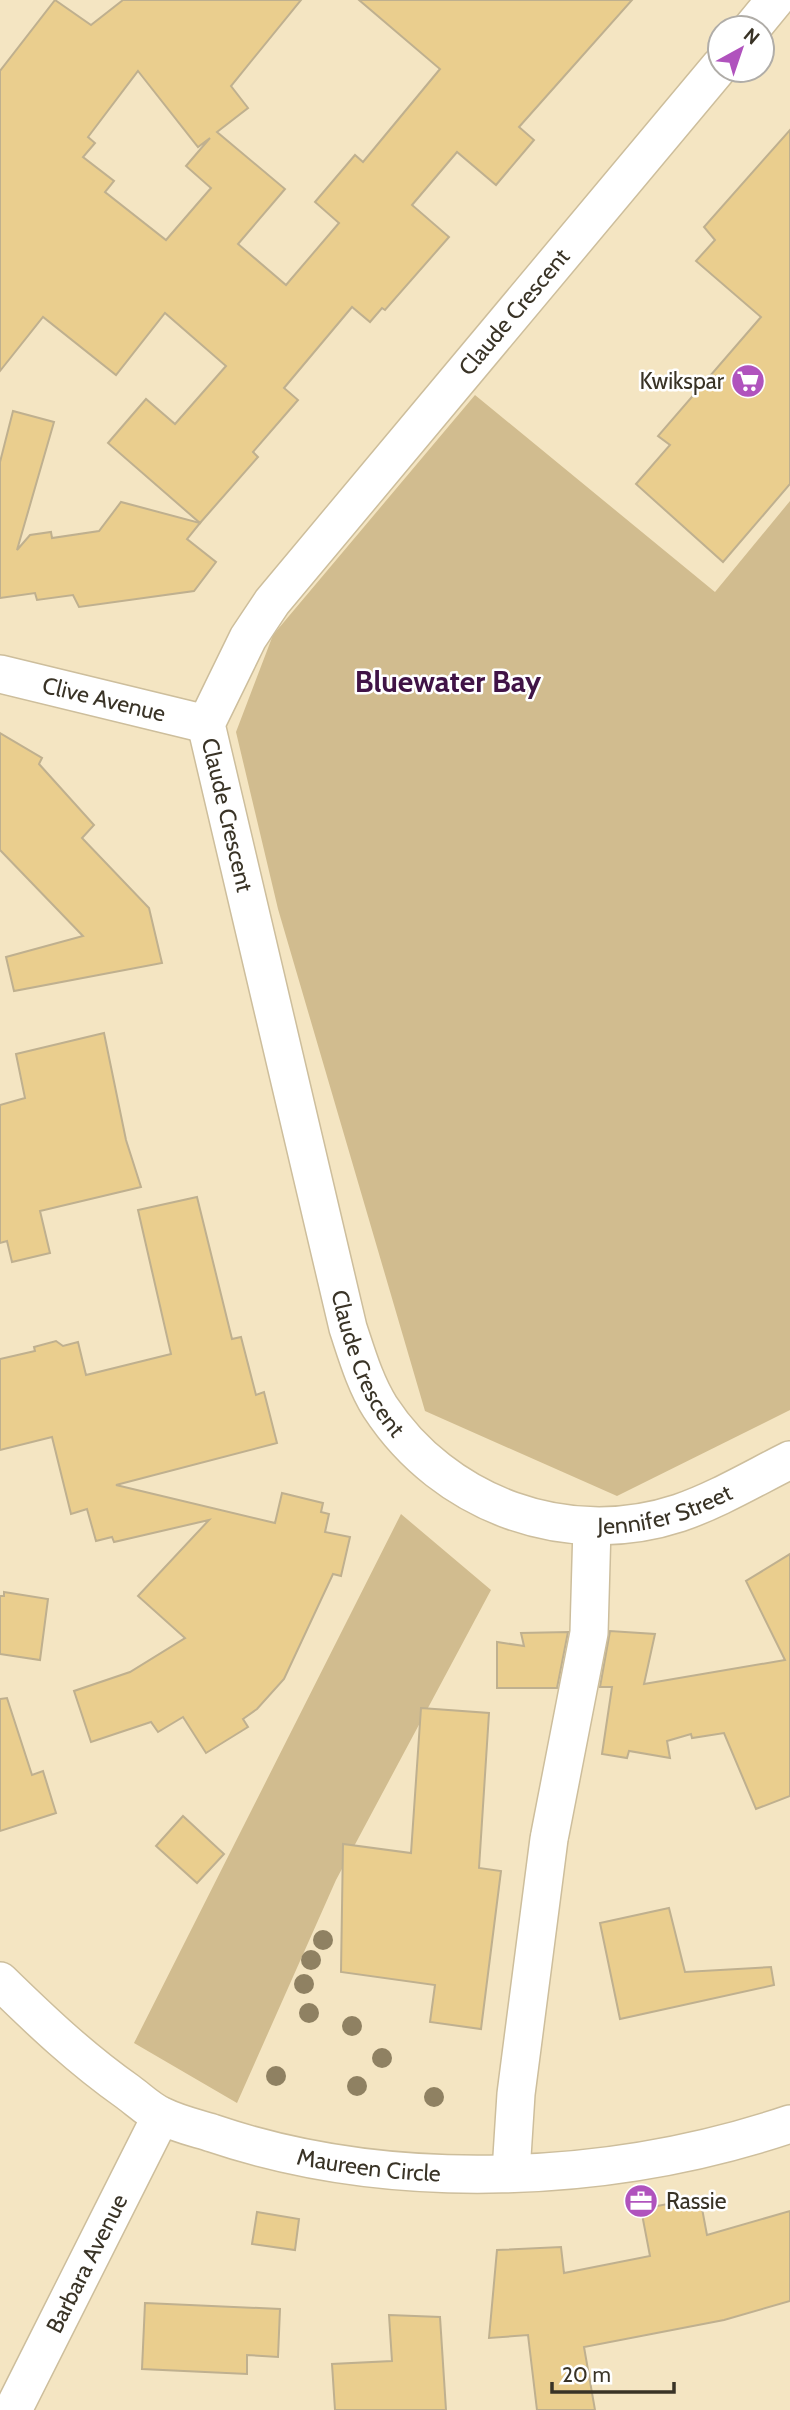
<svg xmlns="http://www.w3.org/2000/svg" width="790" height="2410" font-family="Cabin,sans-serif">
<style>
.green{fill:#d1bc8f}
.building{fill:#eace8e;stroke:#bfb08f;stroke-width:2;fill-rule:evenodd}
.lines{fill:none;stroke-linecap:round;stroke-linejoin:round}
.minor-casing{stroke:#cdbe9c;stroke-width:40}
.minor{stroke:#fff;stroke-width:37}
.tree{fill:#8f8162}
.labels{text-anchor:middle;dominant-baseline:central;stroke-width:5;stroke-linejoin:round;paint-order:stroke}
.street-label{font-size:23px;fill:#393326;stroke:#fff}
.poi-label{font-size:23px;fill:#393326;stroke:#fff;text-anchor:end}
.district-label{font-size:30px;font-weight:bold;fill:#401346;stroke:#fff}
</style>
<rect width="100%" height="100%" fill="#f4e5c2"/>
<g class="green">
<polygon points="475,395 715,592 790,501 790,1410 617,1496 425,1411 278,909 236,732 273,635"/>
<polygon points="401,1514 491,1590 336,1880 237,2103 134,2043"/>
</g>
<g class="building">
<path d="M55,0L91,25L123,0H301L231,86L248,108L217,132L285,189L238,244L286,285L339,223L315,202L355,155L363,162L440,69L359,0H632L519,127L534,140L496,185L457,152L412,205L449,237L385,310L382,308L370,322L352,307L284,388L298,400L253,452L258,457L200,523L108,443L146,399L175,424L226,366L165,313L116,375L43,317L0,371V71ZM138,71L198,147L210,138L186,166L211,188L166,240L105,192L114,181L83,157L95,143L88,137Z"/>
<polygon points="790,130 790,484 723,562 636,484 670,445 658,436 761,317 696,261 715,240 704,227"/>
<polygon points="13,411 54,422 17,550 30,535 51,532 52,538 99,531 121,502 200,523 187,539 216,562 194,591 79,607 73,595 37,600 35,593 0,598 0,462"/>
<polygon points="0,733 42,758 39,764 94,825 82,838 149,908 162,963 14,991 6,957 83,936 0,850"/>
<polygon points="104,1033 126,1140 141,1187 40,1211 50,1253 12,1262 7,1241 0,1243 0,1105 25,1098 16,1054"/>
<polygon points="197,1197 232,1339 241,1337 256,1395 264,1392 277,1443 116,1485 275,1523 282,1493 323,1503 321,1512 329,1514 325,1532 350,1537 341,1576 333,1574 284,1679 257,1709 243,1719 248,1727 206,1753 183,1717 158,1732 151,1722 91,1742 74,1691 130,1672 185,1638 138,1596 209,1520 114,1542 112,1537 96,1541 87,1509 71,1514 52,1437 0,1450 0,1359 35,1351 34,1347 56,1341 63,1346 78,1342 86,1375 171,1354 138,1210"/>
<polygon points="790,1554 790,1796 756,1809 724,1733 692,1738 691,1734 667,1741 670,1758 629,1751 627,1758 602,1754 612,1687 600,1687 610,1631 655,1634 644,1684 785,1660 746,1581"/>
<polygon points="4,1592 48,1599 40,1660 0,1654 0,1596 4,1596"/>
<polygon points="568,1632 557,1688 497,1688 497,1642 524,1646 521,1633"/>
<polygon points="7,1698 32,1775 43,1771 56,1813 0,1831 0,1699"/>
<polygon points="421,1708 489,1713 479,1868 501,1871 481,2029 430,2022 435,1985 341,1972 343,1844 411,1853"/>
<polygon points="183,1816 224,1854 197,1883 156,1846"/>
<polygon points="669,1908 685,1972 771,1967 774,1985 620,2019 600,1923"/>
<polygon points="700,2198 707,2235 790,2211 790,2301 724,2320 584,2347 595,2410 537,2410 528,2335 489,2338 497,2250 561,2247 564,2273 650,2256 641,2209"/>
<polygon points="257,2212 299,2219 295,2250 252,2244"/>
<polygon points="145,2303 280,2309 278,2357 247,2355 247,2374 142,2369"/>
<polygon points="389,2315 440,2317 446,2410 335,2410 332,2364 392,2361"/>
</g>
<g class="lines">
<g class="minor-casing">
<g id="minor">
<polyline points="752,28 775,0"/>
<path id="s1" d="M720,66L272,602L248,638L206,724L348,1328C357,1355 365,1383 380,1407C444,1505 567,1550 679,1513C717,1500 754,1478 790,1460"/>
<path id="s2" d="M0,674L206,724"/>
<polyline points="550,1834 589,1633 592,1527"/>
<path id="s3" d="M0,1981C41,2021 81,2059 128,2092C139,2100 150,2111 162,2116C178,2124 196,2128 212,2133C392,2194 612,2184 790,2124"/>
<polyline points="511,2172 516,2094 549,1839"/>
<path id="s4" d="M13,2410L161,2116"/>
</g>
</g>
<use href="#minor" class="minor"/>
</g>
<g class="tree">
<circle cx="323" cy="1940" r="10"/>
<circle cx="311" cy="1960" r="10"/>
<circle cx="304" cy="1984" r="10"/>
<circle cx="309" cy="2013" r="10"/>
<circle cx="352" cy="2026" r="10"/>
<circle cx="382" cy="2058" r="10"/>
<circle cx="276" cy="2076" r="10"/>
<circle cx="357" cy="2086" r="10"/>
<circle cx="434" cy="2097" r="10"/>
</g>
<defs>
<g id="supermarket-disc" transform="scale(1.75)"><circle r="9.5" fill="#b053bd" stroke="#fff"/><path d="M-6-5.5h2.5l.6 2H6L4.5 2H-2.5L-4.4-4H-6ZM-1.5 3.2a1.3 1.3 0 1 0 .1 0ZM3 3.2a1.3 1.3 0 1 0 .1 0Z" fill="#fff"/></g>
<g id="office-disc" transform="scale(1.75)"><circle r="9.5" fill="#b053bd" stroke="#fff"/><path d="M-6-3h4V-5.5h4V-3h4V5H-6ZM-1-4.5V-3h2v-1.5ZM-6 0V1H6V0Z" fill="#fff"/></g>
</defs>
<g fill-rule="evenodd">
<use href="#supermarket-disc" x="748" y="381"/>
<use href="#office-disc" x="641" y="2201"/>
</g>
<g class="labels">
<g class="street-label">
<text transform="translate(514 312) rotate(-50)">Claude Crescent</text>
<text stroke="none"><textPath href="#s2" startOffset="107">Clive Avenue</textPath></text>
<text stroke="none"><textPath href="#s1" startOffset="931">Claude Crescent</textPath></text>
<text stroke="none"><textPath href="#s1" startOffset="1498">Claude Crescent</textPath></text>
<text stroke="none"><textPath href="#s1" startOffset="1871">Jennifer Street</textPath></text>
<text stroke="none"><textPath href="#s3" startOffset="425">Maureen Circle</textPath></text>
<text stroke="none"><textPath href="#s4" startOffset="164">Barbara Avenue</textPath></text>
</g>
<g class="poi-label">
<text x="724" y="381">Kwikspar</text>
<text x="666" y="2201" text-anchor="start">Rassie</text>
</g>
<g class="district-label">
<text x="448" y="681">Bluewater Bay</text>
</g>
</g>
<g transform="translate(741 49) rotate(40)"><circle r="33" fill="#ffffff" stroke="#b0ada8" stroke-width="2"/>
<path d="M0-5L12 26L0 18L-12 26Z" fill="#b053bd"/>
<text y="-10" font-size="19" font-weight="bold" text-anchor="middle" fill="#393326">N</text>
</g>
<path d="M552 2382v10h122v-10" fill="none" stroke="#393326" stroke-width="3.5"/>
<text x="562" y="2382" font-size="21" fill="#393326" stroke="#ffffff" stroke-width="5" paint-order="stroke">20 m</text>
</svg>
